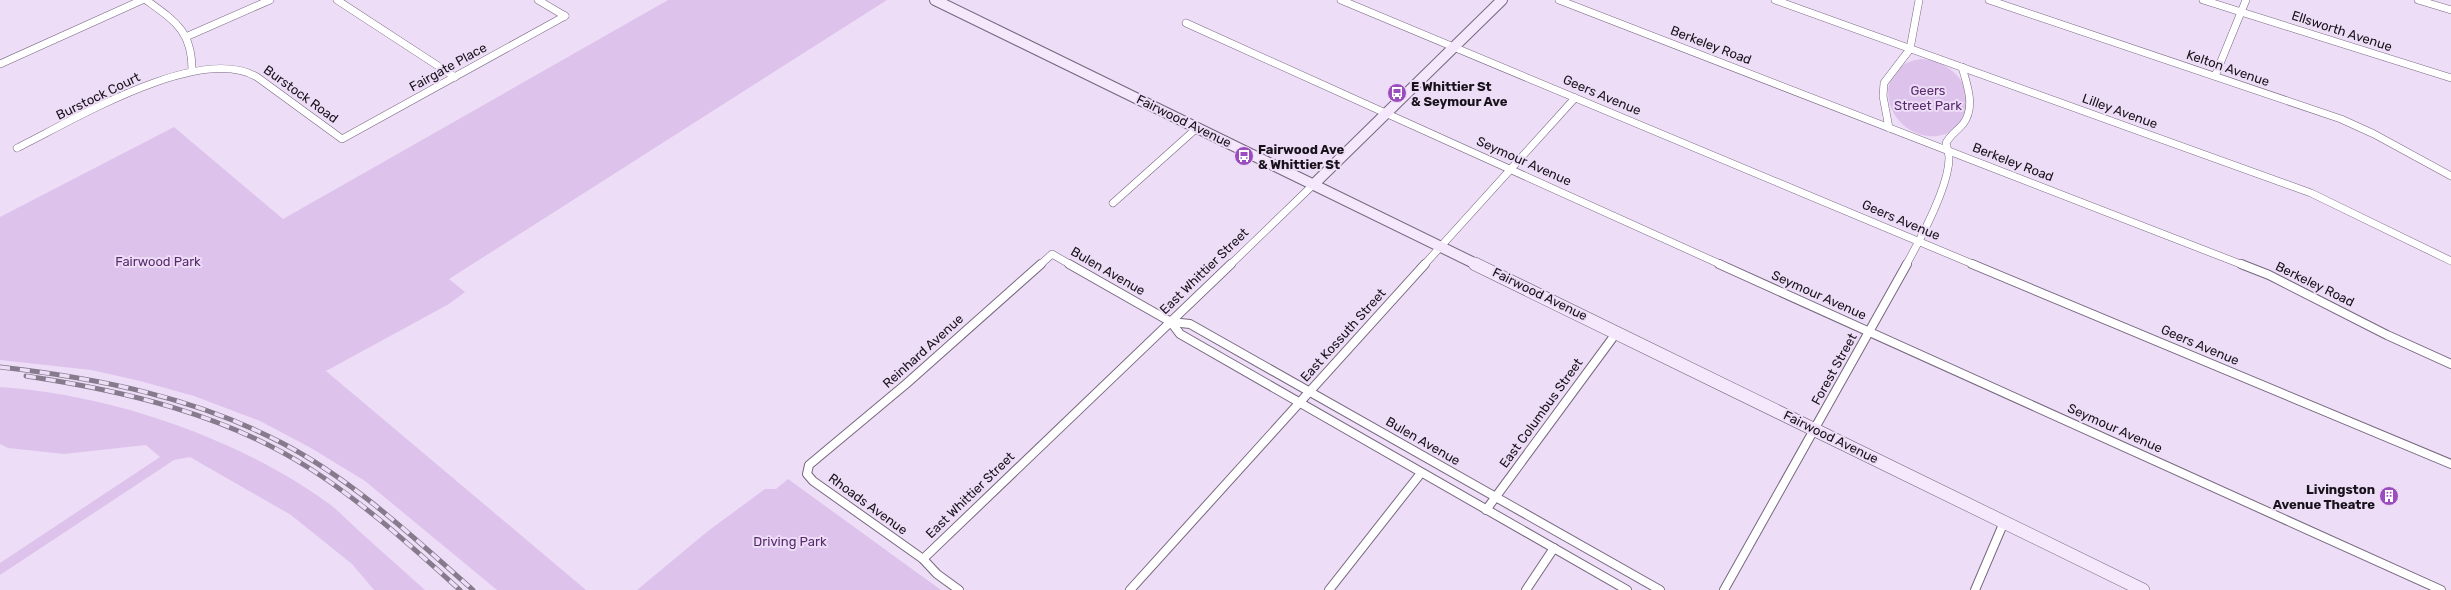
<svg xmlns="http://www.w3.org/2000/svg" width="2451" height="590" font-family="Rubik,sans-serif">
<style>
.green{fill:#ddc3ec}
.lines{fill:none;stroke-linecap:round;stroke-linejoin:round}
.street-far1-casing{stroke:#76687f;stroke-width:8}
.street-casing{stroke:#76687f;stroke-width:10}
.secondary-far1-casing{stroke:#76687f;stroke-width:12}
.secondary-casing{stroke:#76687f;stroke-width:14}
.street-far1{stroke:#fff;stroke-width:7}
.street{stroke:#fff;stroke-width:8}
.secondary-far1{stroke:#f5e8fc;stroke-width:10}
.secondary{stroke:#f5e8fc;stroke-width:13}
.rail-casing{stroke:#867b8c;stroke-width:5}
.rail{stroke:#eeddf7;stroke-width:3.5;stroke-dasharray:10;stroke-linecap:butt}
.labels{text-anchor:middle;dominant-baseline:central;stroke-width:4;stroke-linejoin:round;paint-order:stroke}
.street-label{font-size:13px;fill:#18131b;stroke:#eeddf7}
.poi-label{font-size:13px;font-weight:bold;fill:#18131b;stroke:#eeddf7;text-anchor:start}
.park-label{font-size:13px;fill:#582b6d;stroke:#eeddf7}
</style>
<rect width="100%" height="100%" fill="#eeddf7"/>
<g class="green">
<polygon points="668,0 887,0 449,279 465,292 449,304 326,371 586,590 497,590 365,481 311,448 260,421 194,396 140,381 91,370 0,360 0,217 174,127 283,219"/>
<path d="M1921,59C1957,60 1986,101 1954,129C1947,135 1937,137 1928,136C1882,130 1871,65 1921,59Z"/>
<path d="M0,387C109,394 239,438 328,503C339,511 349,522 359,531C381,551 403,570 425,590H374L352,564L291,515L190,457L174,460L0,575V563L160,457L146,445L64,454L8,448L0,444Z"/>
<polygon points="788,479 941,590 637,590 708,531 765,489 776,489"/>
</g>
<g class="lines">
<g class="street-far1-casing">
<g id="street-far1">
<path d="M146,0C175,21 192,31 192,70"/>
<polyline points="337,0 455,77"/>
<polyline points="538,0 565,16"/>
<polyline points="1341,0 1975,265"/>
<polyline points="1559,0 2243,265"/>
<polyline points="1775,0 2311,193 2451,261"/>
<polyline points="1989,0 2341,119 2374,134 2451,176"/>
<polyline points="2203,0 2451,78"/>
<polyline points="2418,0 2451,10"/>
<polyline points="1186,23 1722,265"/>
<polyline points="188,36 270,0"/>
<polyline points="0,64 142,0"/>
<polyline points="2215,76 2246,0"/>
<polyline points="1889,128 1883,96 1884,83 1910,49 1919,0"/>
<path d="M17,148C72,121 199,43 257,77L342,139L565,16"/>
<polyline points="1113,203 1198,127"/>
<polyline points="1040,265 1052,254 1071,265"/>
<polyline points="1230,265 1314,184"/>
<polyline points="1424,265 1575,98"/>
<path d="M1906,265C1920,240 1949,187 1949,158C1949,153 1947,148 1946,143C1950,135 1957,131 1963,124C1976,107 1967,85 1962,67"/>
</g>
</g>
<g class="street-casing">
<g id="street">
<polyline points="1069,264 1171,322 1180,334 1627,590"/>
<polyline points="1719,264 2441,590"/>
<polyline points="1972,264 2451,464"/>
<polyline points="2241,264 2269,275 2387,335 2451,364"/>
<polyline points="1171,322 1190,324 1660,590"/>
<polyline points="1486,510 1617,332"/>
<polyline points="923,559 1231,264"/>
<polyline points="959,590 937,574 923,559 813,481 807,474 809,465 906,384 1041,264"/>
<polyline points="1130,590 1425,264"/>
<polyline points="1329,590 1421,473"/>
<polyline points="1526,590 1554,548"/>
<polyline points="1724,590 1907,264"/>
<polyline points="1975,590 2004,522"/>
</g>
</g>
<g class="secondary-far1-casing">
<g id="secondary-far1">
<polyline points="935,0 1478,265"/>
<polyline points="1314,184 1502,0"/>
</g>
</g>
<g class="secondary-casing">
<polyline id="secondary" points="1475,264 2143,590"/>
</g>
<use href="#street-far1" class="street-far1"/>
<use href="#street" class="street"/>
<use href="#secondary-far1" class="secondary-far1"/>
<use href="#secondary" class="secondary"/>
<g class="rail-casing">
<g id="rail">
<path d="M0,367C97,378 194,397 282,443C353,480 413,537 473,590"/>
<path d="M26,376C125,391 224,414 309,468C364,503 412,547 460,590"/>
</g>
</g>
<use href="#rail" class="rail"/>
</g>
<defs>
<g id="bus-disc" transform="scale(1)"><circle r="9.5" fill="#9b4dbf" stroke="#eeddf7"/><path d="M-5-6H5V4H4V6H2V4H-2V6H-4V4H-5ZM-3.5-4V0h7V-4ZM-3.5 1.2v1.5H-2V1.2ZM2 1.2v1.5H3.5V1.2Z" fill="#fff"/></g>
<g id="building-disc" transform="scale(1)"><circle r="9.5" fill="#9b4dbf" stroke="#eeddf7"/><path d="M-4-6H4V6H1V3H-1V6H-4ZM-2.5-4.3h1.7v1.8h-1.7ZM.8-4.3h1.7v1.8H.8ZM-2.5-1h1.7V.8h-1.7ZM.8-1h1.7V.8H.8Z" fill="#fff"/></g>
</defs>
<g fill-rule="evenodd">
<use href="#bus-disc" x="1397" y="93"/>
<use href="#bus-disc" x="1244" y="156"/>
<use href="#building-disc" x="2389" y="496"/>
</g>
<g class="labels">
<g class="street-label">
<text transform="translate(2342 31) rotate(18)">Ellsworth Avenue</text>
<text transform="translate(1711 45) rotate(21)">Berkeley Road</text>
<text transform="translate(448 67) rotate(-29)">Fairgate Place</text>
<text transform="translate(2228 68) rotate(19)">Kelton Avenue</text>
<text transform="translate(301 94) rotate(36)">Burstock Road</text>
<text transform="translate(1602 95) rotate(23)">Geers Avenue</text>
<text transform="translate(98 96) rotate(-26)">Burstock Court</text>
<text transform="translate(2120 111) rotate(20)">Lilley Avenue</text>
<text transform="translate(1184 121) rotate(26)">Fairwood Avenue</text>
<text transform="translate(1524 161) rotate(24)">Seymour Avenue</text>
<text transform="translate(2013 162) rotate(21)">Berkeley Road</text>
<text transform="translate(1901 220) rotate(23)">Geers Avenue</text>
<text transform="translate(1108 271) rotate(30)">Bulen Avenue</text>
<text transform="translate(1204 271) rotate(-44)">East Whittier Street</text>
<text transform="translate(2315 284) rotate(26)">Berkeley Road</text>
<text transform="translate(1540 294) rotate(26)">Fairwood Avenue</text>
<text transform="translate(1819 295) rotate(24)">Seymour Avenue</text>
<text transform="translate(1343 335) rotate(-48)">East Kossuth Street</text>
<text transform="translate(2200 345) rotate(23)">Geers Avenue</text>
<text transform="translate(923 351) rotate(-42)">Reinhard Avenue</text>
<text transform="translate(1834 369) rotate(-61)">Forest Street</text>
<text transform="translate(1541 413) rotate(-54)">East Columbus Street</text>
<text transform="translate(2115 428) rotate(24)">Seymour Avenue</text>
<text transform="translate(1831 437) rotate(26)">Fairwood Avenue</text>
<text transform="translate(1423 441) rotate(30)">Bulen Avenue</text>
<text transform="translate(970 495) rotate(-44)">East Whittier Street</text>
<text transform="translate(868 504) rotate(36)">Rhoads Avenue</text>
</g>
<g class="poi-label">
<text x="1411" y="86">E Whittier St<tspan x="1411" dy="15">&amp; Seymour Ave</tspan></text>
<text x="1258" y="149">Fairwood Ave<tspan x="1258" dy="15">&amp; Whittier St</tspan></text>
<text x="2375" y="489" text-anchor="end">Livingston<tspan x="2375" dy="15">Avenue Theatre</tspan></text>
</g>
<g class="park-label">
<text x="1928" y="90">Geers<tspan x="1928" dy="15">Street Park</tspan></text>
<text x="158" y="261">Fairwood Park</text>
<text x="790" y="541">Driving Park</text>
</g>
</g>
</svg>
